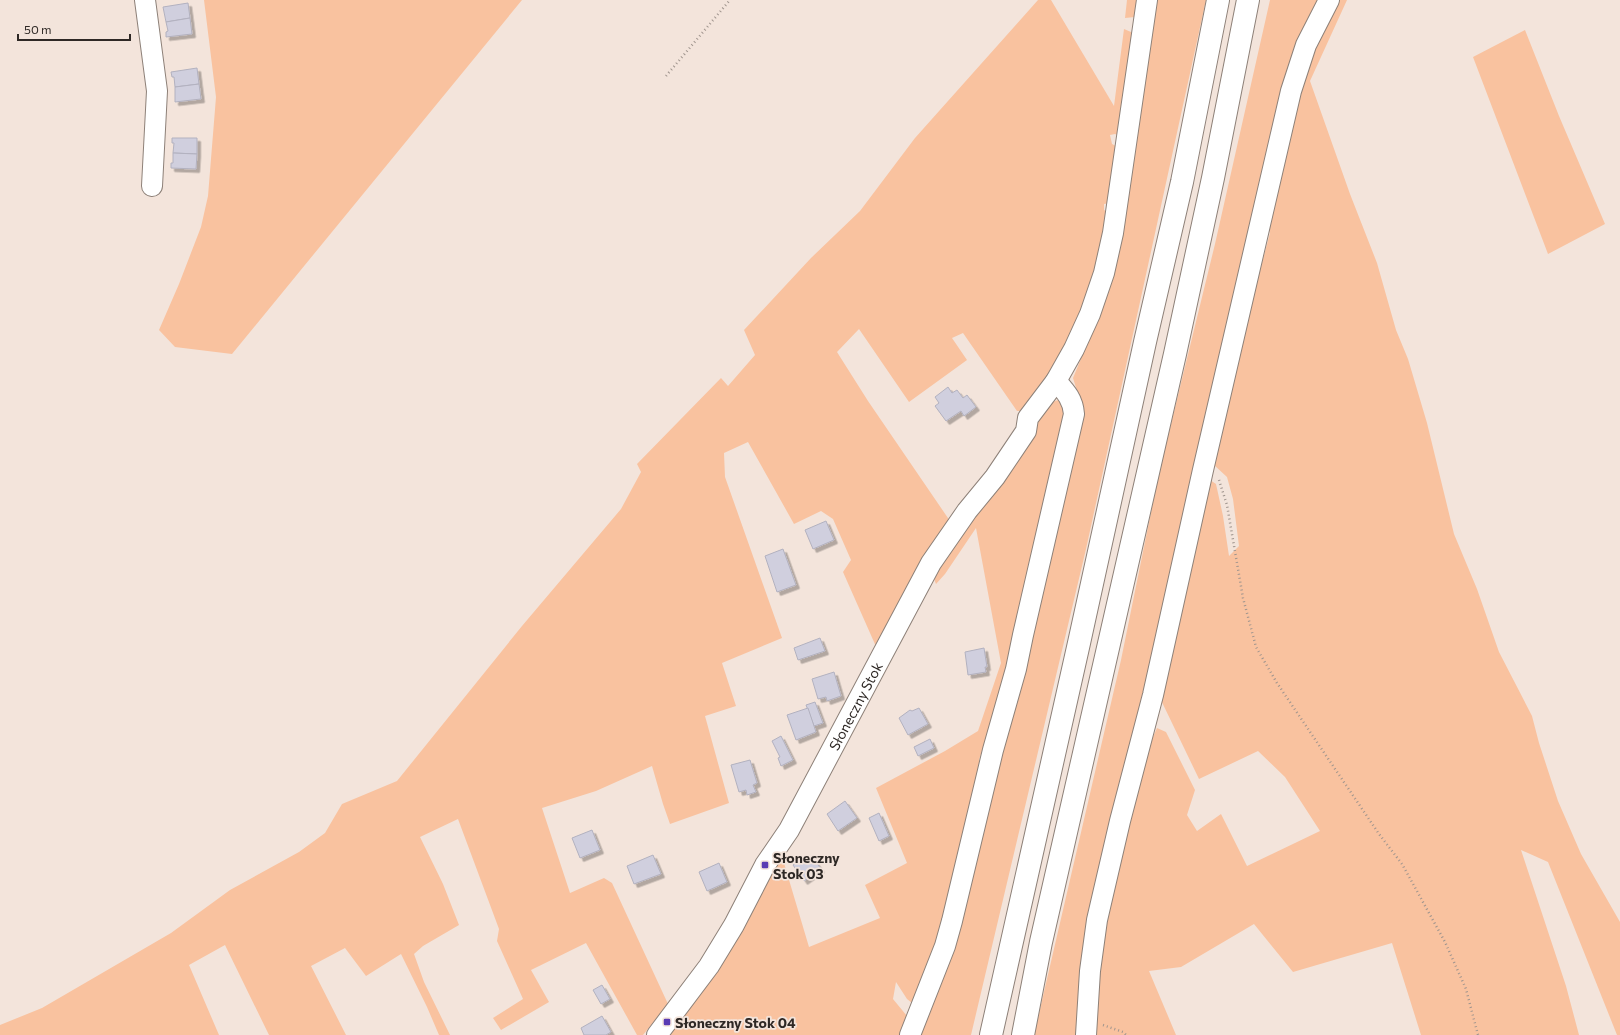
<svg xmlns="http://www.w3.org/2000/svg" width="1620" height="1035" font-family="Commissioner,sans-serif">
<style>
.green{fill:#f9c29f}
.building{fill:#d0cfde;stroke:#b2b1bf;filter:url(#shadow)}
.lines{fill:none;stroke-linecap:round;stroke-linejoin:round}
.minor-casing{stroke:#8d8078;stroke-width:22}
.highway-casing{stroke:#8d8078;stroke-width:24}
.path{stroke:#a0958e;stroke-width:2.5;stroke-dasharray:1 3;stroke-linecap:butt}
.minor{stroke:#fff;stroke-width:20}
.highway{stroke:#fff;stroke-width:22}
.poi-dot{fill:#593bb3;stroke:#f3e4db;stroke-width:1.5}
.labels{text-anchor:middle;dominant-baseline:central;stroke-width:3.5;stroke-linejoin:round;paint-order:stroke}
.street-label{font-size:14px;fill:#2e2825;stroke:#f3e4db}
.poi-label{font-size:14px;font-weight:bold;fill:#2e2825;stroke:#f3e4db;text-anchor:start}
</style>
<defs>
<filter id="shadow"><feDropShadow dx="3.5" dy="3.5" stdDeviation="0" flood-color="#0004"/></filter>
</defs>
<rect width="100%" height="100%" fill="#f3e4db"/>
<g class="green">
<polygon points="204,0 522,0 232,354 175,347 159,330 179,284 201,227 208,196 216,97"/>
<polygon points="1038,0 1051,0 1114,106 1124,29 1131,32 1135,35 1120,136 1115,134 1110,135 1112,144 1118,147 1111,203 1104,204 1104,210 1109,213 1093,280 1077,328 1027,411 1017,411 963,333 952,338 967,360 909,402 859,329 837,352 868,401 950,521 878,651 843,572 851,560 833,519 821,511 794,524 748,442 724,453 725,477 782,638 722,663 736,706 705,716 729,803 670,824 663,804 652,766 596,791 542,808 570,893 604,878 612,883 668,1004 643,1035 637,1035 586,943 531,970 549,1002 501,1030 493,1018 523,999 497,941 499,929 458,819 420,837 443,884 459,925 423,946 414,954 424,982 450,1035 439,1035 427,1007 401,954 366,976 345,948 311,966 346,1035 269,1035 225,945 189,965 219,1035 0,1035 0,1025 42,1008 171,933 230,890 299,852 325,833 342,804 397,781 522,626 621,509 641,472 637,464 721,378 728,386 755,355 744,330 811,258 860,211 915,138"/>
<polygon points="1127,0 1139,0 1135,17 1125,18"/>
<polygon points="1155,0 1206,0 1086,549 971,1035 918,1035 1082,407 1073,378 1104,303 1119,244"/>
<polygon points="1270,0 1323,0 1078,1035 1034,1035 1121,660 1159,473 1215,244"/>
<polygon points="1335,0 1347,0 1310,81 1350,194 1377,263 1396,330 1408,359 1427,423 1454,534 1477,589 1499,652 1532,716 1539,743 1558,801 1581,854 1620,922 1620,1035 1617,1035 1548,862 1521,850 1566,986 1579,1035 1421,1035 1392,943 1293,972 1254,924 1181,967 1149,971 1176,1035 1093,1035 1101,953 1125,829 1148,748 1157,728 1166,732 1195,790 1187,815 1197,831 1221,814 1247,866 1320,831 1285,777 1258,751 1199,779 1159,696 1210,480 1216,484 1223,516 1229,556 1239,546 1233,499 1227,477 1214,465 1255,289 1270,233 1267,225 1289,120 1312,51"/>
<polygon points="1525,30 1559,116 1605,224 1548,254 1473,57"/>
<polygon points="1058,400 1065,406 1066,419 1010,662 979,760 984,770 946,923 912,1003 907,999 896,982 893,999 907,1016 903,1035 666,1035 781,853 809,947 880,918 865,885 907,863 876,788 945,751 978,731 1001,663 976,528 945,574 936,584 933,576 1050,403"/>
</g>
<g class="building">
<polygon points="188,3 190,18 166,22 163,7"/>
<polygon points="190,18 192,34 166,37 166,32 168,31 166,22"/>
<polygon points="197,68 199,84 175,87 174,77 172,77 171,72"/>
<polygon points="199,84 201,99 175,102 175,87"/>
<polygon points="172,138 197,138 197,154 173,153 174,143 172,143"/>
<polygon points="173,153 197,154 196,169 171,168 171,163 173,163"/>
<polygon points="948,387 952,393 957,390 963,398 967,395 976,407 964,416 961,411 946,421 935,406 939,403 935,397"/>
<polygon points="826,521 834,540 813,549 805,530"/>
<polygon points="783,549 796,585 777,592 765,556"/>
<polygon points="820,638 825,651 798,660 794,648"/>
<polygon points="984,648 987,667 985,667 986,672 968,675 965,652"/>
<polygon points="834,672 841,696 827,701 826,697 818,699 812,679"/>
<polygon points="815,702 823,723 814,726 806,705"/>
<polygon points="808,708 816,732 796,740 787,715"/>
<polygon points="919,708 928,724 908,735 899,718 910,710 912,711"/>
<polygon points="781,736 793,760 781,766 778,758 780,757 772,741"/>
<polygon points="930,739 934,748 918,756 914,747"/>
<polygon points="750,760 757,783 753,785 756,792 747,795 746,790 739,792 731,765"/>
<polygon points="845,801 857,818 838,831 827,814"/>
<polygon points="879,813 889,836 879,841 869,818"/>
<polygon points="592,830 600,850 580,858 572,838"/>
<polygon points="653,855 661,874 634,884 627,866"/>
<polygon points="805,856 809,862 813,858 821,869 804,881 793,865"/>
<polygon points="719,863 727,882 707,891 699,872"/>
<polygon points="602,985 610,999 601,1004 593,990"/>
<polygon points="602,1016 611,1032 606,1035 584,1035 581,1028"/>
</g>
<g class="lines">
<g class="minor-casing">
<g id="minor">
<polyline points="145,0 157,91 152,186"/>
<path id="s1" d="M657,1035L709,966L734,925L765,865L789,830L931,563L967,511L995,477L1026,431L1028,418L1056,381L1074,349L1090,314L1104,273L1113,233L1147,0"/>
<path d="M910,1035L945,946L952,921L993,750L1016,669L1023,635L1074,414C1073,399 1065,391 1056,381"/>
<polyline points="1086,1035 1090,971 1097,920 1120,821 1153,695 1203,470 1291,91 1306,45 1329,0"/>
</g>
</g>
<g class="highway-casing">
<g id="highway">
<polyline points="991,1035 1079,643 1145,342 1182,182 1218,0"/>
<polyline points="1023,1035 1041,942 1175,354 1213,178 1248,0"/>
</g>
</g>
<g class="path">
<polyline points="666,76 730,0"/>
<polyline points="1219,480 1227,505 1243,598 1256,647 1277,683 1379,834 1402,864 1445,942 1466,989 1478,1035"/>
<polyline points="1103,1025 1123,1032 1126,1035"/>
</g>
<use href="#minor" class="minor"/>
<use href="#highway" class="highway"/>
</g>
<g class="poi-dot">
<rect x="761" y="861" width="8" height="8" rx="2"/>
<rect x="663" y="1018" width="8" height="8" rx="2"/>
</g>
<g class="labels">
<g class="street-label">
<text stroke="none"><textPath href="#s1" startOffset="385">Słoneczny Stok</textPath></text>
</g>
<g class="poi-label">
<text x="773" y="857">Słoneczny<tspan x="773" dy="16">Stok 03</tspan></text>
<text x="675" y="1022">Słoneczny Stok 04</text>
</g>
</g>
<path d="M18 34v6h112v-6" fill="none" stroke="#2e2825" stroke-width="2"/>
<text x="24" y="34" font-size="12" fill="#2e2825" stroke="#f3e4db" stroke-width="3" paint-order="stroke">50 m</text>
</svg>
